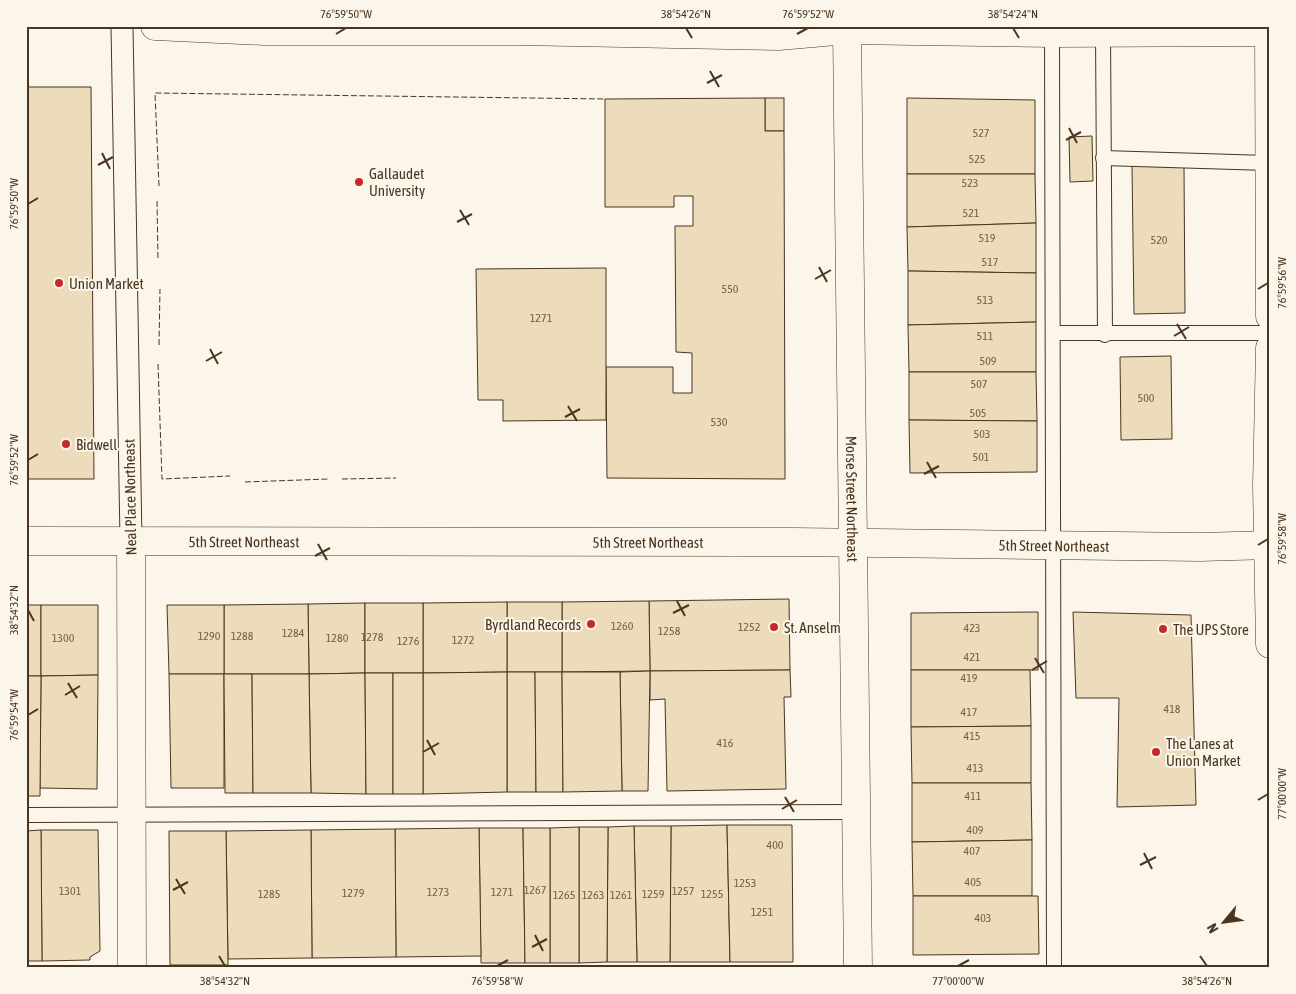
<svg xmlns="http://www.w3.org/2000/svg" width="1296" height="994" font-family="'Asap Condensed',sans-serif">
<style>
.building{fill:#ecdcbc;stroke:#4a3520}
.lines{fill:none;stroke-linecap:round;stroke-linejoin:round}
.service-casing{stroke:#4a3520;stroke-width:16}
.pedestrian-casing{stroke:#4a3520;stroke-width:23}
.minor-casing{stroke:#4a3520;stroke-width:29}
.primary-casing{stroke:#4a3520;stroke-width:29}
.service{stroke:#fbf6e9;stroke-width:14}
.pedestrian{stroke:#fbf6e9;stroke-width:21}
.minor{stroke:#fbf6e9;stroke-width:28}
.primary{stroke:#fbf6e9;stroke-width:28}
.fence{stroke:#4a3520;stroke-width:1;stroke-dasharray:6 2.5;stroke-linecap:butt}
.ticks{fill:none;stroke:#4a3520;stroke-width:2}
.poi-dot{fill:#c62828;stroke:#fbf6e9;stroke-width:2}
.labels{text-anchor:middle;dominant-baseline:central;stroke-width:4;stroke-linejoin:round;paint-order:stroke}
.number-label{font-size:12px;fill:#725f47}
.poi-label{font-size:15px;fill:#4a3520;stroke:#fbf6e9;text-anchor:start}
.street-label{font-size:15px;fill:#4a3520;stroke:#fbf6e9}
.neatline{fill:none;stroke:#4a3520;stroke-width:2}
.ticks-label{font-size:12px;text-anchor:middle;fill:#4a3520}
</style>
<rect width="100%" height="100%" fill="#fbf6e9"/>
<g class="building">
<polygon points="26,87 91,87 94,479 26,479"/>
<rect x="765" y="98" width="19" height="33"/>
<polygon points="765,98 765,131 784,131 785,479 607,478 606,367 673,367 673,393 692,393 692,353 676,352 675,226 693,226 693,196 674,196 674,207 605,207 605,99"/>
<polygon points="907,98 1035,100 1035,174 907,174"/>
<polygon points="1092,136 1093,181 1070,182 1069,137"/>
<polygon points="1132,166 1184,166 1185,313 1134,314"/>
<polygon points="907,174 1035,174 1036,223 907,227"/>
<polygon points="1036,223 1036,273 908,271 907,227"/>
<polygon points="606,268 606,420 503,421 503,400 478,400 476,269"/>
<polygon points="908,271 1036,273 1036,322 908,325"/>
<polygon points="1036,322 1036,372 909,372 908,325"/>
<polygon points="1171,356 1172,439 1121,440 1120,357"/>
<polygon points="909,372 1036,372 1037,421 909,420"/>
<polygon points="909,420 1037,421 1037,472 910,473"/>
<polygon points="789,599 790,670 650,671 649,601"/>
<polygon points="649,601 650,671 562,672 562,602"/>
<rect x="507" y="602" width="55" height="70"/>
<polygon points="507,602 507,672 423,673 423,603"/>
<polygon points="365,603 365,673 309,674 308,604"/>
<rect x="365" y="603" width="58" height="70"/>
<polygon points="308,604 309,674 224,674 224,605"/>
<rect x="26" y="605" width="15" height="71"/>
<polygon points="41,605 98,605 98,675 41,676"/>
<polygon points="167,605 224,605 224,674 169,674"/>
<polygon points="1038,612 1038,670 911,670 911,613"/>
<polygon points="1073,612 1191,615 1196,805 1117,807 1119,698 1076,698"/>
<polygon points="790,670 791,697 784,697 786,789 667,791 665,699 650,700 650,671"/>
<polygon points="911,670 1030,670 1031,726 911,727"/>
<polygon points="650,671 648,791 622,791 620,672"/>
<polygon points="507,672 535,672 536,792 507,792"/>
<polygon points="507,672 507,792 423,794 423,673"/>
<polygon points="535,672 562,672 563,792 536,792"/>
<polygon points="562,672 620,672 622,791 563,792"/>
<polygon points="365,673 366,794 311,793 309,674"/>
<polygon points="365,673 393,673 393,794 366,794"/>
<rect x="393" y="673" width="30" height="121"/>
<polygon points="169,674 224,674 224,788 171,788"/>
<polygon points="224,674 252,674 253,793 225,793"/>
<polygon points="252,674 309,674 311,793 253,793"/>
<polygon points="98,675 97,789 40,788 41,676"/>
<polygon points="26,676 41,676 40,796 26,796"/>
<polygon points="1031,726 1031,783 912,783 911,727"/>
<polygon points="912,783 1031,783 1032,840 912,842"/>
<polygon points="727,825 730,962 670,962 671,826"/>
<polygon points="727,825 792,825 793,962 730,962"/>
<polygon points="634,826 671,826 670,962 637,962"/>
<polygon points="634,826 637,962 607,962 608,827"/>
<polygon points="579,827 608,827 607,962 579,963"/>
<polygon points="579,827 579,963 550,963 550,828"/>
<polygon points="479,828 523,828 525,963 481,963"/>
<polygon points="479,828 481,956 396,957 395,829"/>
<polygon points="523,828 550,828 550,963 525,963"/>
<polygon points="395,829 396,957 312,958 311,830"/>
<polygon points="41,830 98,830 100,951 90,957 90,960 42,961"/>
<polygon points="41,830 42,961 26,961 26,831"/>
<polygon points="311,830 312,958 228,959 226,831"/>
<polygon points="169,831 226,831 228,965 170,965"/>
<polygon points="1032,840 1032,896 913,896 912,842"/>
<polygon points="913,896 1038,896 1039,954 913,955"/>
</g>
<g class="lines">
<g class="service-casing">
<g id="service">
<polyline points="1052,33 1054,968"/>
<polyline points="1103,33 1105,335"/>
<polyline points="1103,158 1268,163"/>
<polyline points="1054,333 1270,333"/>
<polyline points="26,815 856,812"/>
</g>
</g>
<g class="pedestrian-casing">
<polyline id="pedestrian" points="122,26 131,540"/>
</g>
<g class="minor-casing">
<g id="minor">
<path id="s1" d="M847,30L858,968"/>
<polyline points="131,540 132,968"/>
<path id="s2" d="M26,541L794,542L1200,547L1270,545"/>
</g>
</g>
<g class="primary-casing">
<g id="primary">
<polyline points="155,26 264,31 518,31 779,36 847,30 1052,33 1269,32"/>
<polyline points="1269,26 1270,316"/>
<polyline points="1270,348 1267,486 1270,644"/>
</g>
</g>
<use href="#service" class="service"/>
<use href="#pedestrian" class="pedestrian"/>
<use href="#minor" class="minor"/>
<use href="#primary" class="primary"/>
<g class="fence">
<polyline points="159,186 155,93 605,99"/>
<polyline points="157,201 158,260"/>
<polyline points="159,345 160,289"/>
<polyline points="158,364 162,479 230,476"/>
<polyline points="342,479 396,478"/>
<polyline points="245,482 328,479"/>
</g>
</g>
<path class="ticks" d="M686,28L692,38M1013,28L1019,38M336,34L346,28M797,34L808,28M710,71L719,87M707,83L722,75M1069,128L1077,143M1066,140L1081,132M102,153L110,169M98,165L113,157M28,204L38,198M460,210L469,225M457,222L472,214M819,267L827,282M815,279L831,270M1258,289L1268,283M1177,324L1186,339M1174,336L1189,327M210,349L218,364M206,361L222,352M568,406L577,421M565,417L580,409M28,460L38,454M927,462L936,478M924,474L939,466M318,544L327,560M1258,545L1268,539M315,556L330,548M677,601L685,616M28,610L34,621M673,613L689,605M1035,658L1044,673M1032,670L1047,661M68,683L77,698M65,695L80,686M28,715L38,709M427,740L435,755M423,752L439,743M785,797L794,812M1258,800L1268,794M782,809L797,800M1144,853L1152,869M1140,865L1156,857M176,879L185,894M173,890L188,882M535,935L543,951M532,947L547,939M219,956L225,966M1200,956L1207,966M497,966L508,960M958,966L969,960"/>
<g class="poi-dot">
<circle cx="359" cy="182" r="5"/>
<circle cx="59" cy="283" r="5"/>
<circle cx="66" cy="444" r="5"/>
<circle cx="591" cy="624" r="5"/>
<circle cx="774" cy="627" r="5"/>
<circle cx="1163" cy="629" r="5"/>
<circle cx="1156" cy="752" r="5"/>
</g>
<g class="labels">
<g class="number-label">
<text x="981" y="133">527</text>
<text x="977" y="159">525</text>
<text x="970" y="183">523</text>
<text x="971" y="213">521</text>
<text x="987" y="238">519</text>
<text x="1159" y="240">520</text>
<text x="990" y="262">517</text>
<text x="730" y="289">550</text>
<text x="985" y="300">513</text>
<text x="541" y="318">1271</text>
<text x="985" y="336">511</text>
<text x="988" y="361">509</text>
<text x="979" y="384">507</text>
<text x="1146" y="398">500</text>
<text x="978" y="413">505</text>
<text x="719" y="422">530</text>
<text x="982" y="434">503</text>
<text x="981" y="457">501</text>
<text x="622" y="626">1260</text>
<text x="749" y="627">1252</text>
<text x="972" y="628">423</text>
<text x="669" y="631">1258</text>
<text x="293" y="633">1284</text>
<text x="209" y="636">1290</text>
<text x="242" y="636">1288</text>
<text x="372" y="637">1278</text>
<text x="63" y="638">1300</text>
<text x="337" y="638">1280</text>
<text x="463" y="640">1272</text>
<text x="408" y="641">1276</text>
<text x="972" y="657">421</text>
<text x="969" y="678">419</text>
<text x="1172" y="709">418</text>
<text x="969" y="712">417</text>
<text x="972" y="736">415</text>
<text x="725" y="743">416</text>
<text x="975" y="768">413</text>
<text x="973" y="796">411</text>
<text x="975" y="830">409</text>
<text x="775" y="845">400</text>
<text x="972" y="851">407</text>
<text x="973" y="882">405</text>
<text x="745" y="883">1253</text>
<text x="535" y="890">1267</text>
<text x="70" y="891">1301</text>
<text x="683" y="891">1257</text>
<text x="438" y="892">1273</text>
<text x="502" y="892">1271</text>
<text x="353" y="893">1279</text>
<text x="269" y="894">1285</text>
<text x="653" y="894">1259</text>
<text x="712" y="894">1255</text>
<text x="564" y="895">1265</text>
<text x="593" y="895">1263</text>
<text x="621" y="895">1261</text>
<text x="762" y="912">1251</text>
<text x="983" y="918">403</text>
</g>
<g class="poi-label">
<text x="369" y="173">Gallaudet<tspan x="369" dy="17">University</tspan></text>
<text x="69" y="283">Union Market</text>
<text x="76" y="444">Bidwell</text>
<text x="581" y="624" text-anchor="end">Byrdland Records</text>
<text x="784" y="627">St. Anselm</text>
<text x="1173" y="629">The UPS Store</text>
<text x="1166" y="743">The Lanes at<tspan x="1166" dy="17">Union Market</tspan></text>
</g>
<g class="street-label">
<text transform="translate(130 497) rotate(-91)">Neal Place Northeast</text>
<text stroke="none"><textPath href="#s1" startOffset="469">Morse Street Northeast</textPath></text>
<text stroke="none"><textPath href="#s2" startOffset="218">5th Street Northeast</textPath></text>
<text stroke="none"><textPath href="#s2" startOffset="622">5th Street Northeast</textPath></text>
<text stroke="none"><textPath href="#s2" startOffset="1028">5th Street Northeast</textPath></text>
</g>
</g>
<rect width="1296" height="994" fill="none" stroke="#fbf6e9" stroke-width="55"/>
<g transform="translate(1224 922) rotate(241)" stroke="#fbf6e9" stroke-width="4" paint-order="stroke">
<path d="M0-4L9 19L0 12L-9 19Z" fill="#4a3520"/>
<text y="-8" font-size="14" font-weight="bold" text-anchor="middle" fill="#4a3520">N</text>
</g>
<rect x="28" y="28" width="1240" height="938" class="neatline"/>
<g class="ticks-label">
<text x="346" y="18">76°59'50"W</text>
<text x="686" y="18">38°54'26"N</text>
<text x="808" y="18">76°59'52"W</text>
<text x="1013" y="18">38°54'24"N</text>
<text transform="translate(14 204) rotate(-90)" y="4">76°59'50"W</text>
<text transform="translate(1282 283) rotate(-90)" y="4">76°59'56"W</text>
<text transform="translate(14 460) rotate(-90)" y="4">76°59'52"W</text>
<text transform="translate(1282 539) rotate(-90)" y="4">76°59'58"W</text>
<text transform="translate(14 610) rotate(-90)" y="4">38°54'32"N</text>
<text transform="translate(14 715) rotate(-90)" y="4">76°59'54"W</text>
<text transform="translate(1282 794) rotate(-90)" y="4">77°00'00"W</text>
<text x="225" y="985">38°54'32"N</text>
<text x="497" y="985">76°59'58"W</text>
<text x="958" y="985">77°00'00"W</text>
<text x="1207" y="985">38°54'26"N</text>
</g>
</svg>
